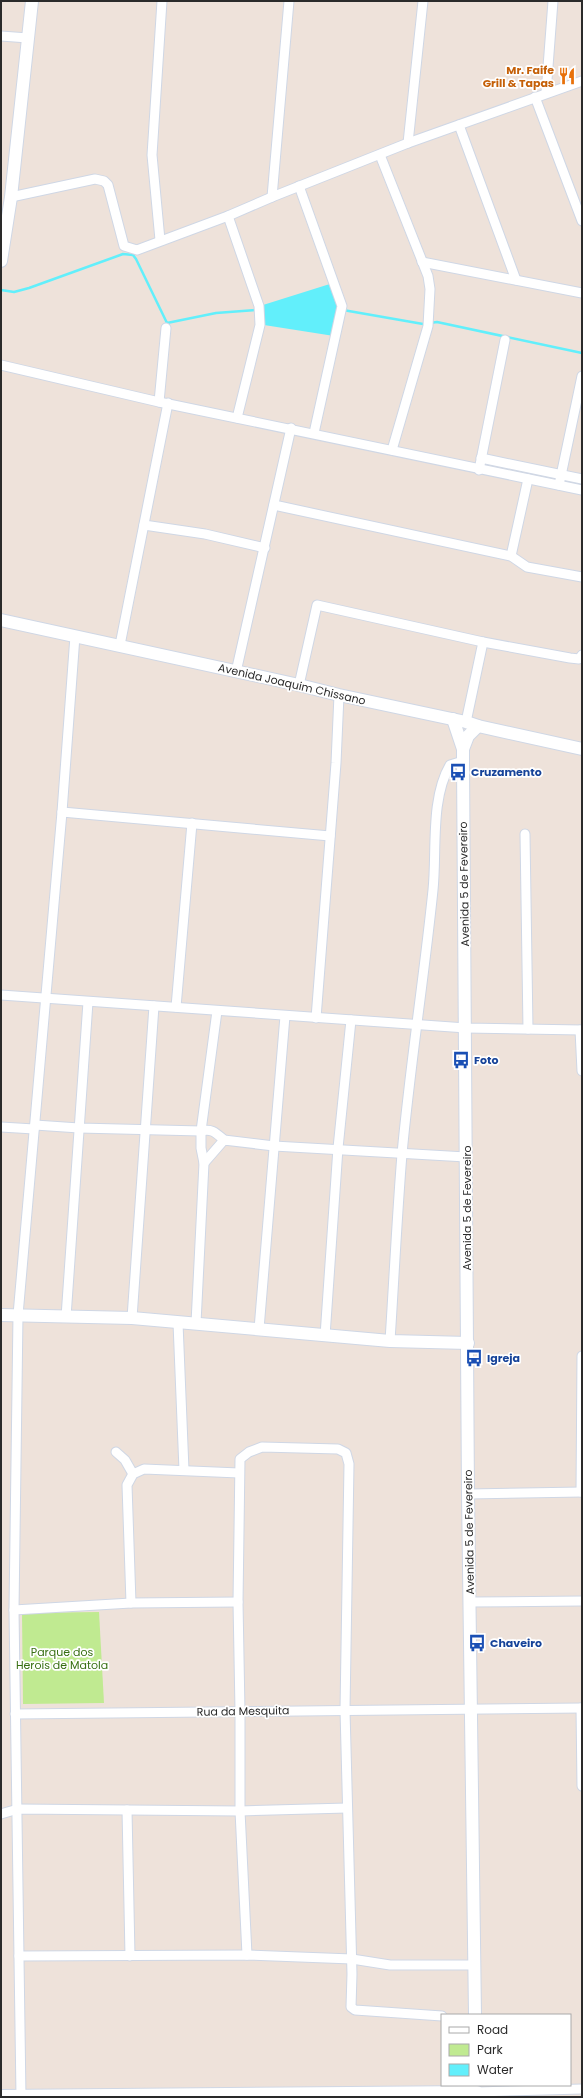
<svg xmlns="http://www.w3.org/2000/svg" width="583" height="2098" font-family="Poppins,sans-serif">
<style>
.green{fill:#c0ea91}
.water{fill:#62effb}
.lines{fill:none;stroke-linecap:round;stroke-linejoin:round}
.stream{stroke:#62effb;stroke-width:2.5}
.street-casing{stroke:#cfd7e5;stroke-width:11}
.secondary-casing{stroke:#cfd7e5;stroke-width:14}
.street{stroke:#fff;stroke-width:9}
.secondary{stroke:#fff;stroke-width:12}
.labels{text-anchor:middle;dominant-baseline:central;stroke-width:3.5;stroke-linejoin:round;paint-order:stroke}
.food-label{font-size:11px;font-weight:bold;fill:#c56008;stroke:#fff;text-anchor:end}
.street-label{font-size:11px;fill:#2a2a2a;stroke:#fff}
.transit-label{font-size:11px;font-weight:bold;fill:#164399;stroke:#fff;text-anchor:start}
.park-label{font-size:11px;fill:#376f12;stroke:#fff}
</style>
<rect width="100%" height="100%" fill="#eee2da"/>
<polygon class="green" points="99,1612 104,1703 23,1704 22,1613"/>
<polygon class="water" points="333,283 340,305 334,336 264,325 263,305"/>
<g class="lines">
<g class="stream">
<polyline points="1,290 14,292 29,288 123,254 133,255 136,259 167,323 216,313 256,310"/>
<polyline points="343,310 423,324 437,322 582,353"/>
</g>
<g class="street-casing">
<g id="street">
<polyline points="1,36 28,38"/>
<polyline points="546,93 553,1"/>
<polyline points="535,97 582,221"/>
<polyline points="459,125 516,280"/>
<polyline points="408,143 423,1"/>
<polyline points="380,155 428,276 430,289 428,326 392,450"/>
<polyline points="299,186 342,306 314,433"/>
<polyline points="11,197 95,179 104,181 108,185 124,246 137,250 228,216 272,197 408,143 582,81"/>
<polyline points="272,197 289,1"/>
<polyline points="228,216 259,306 260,325 237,418"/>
<polyline points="160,240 152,155 162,1"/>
<polyline points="422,262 582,293"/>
<polyline points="1,365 159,402 582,490"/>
<polyline points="159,402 166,328"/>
<polyline points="481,458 582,479"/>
<polyline points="479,470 505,340"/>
<polyline points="559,485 582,376"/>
<polyline points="274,505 511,556 527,567 582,577"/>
<polyline points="144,525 205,534 265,548"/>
<polyline points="511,556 528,479"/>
<polyline points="120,645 168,403"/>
<polyline points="236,672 291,428"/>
<polyline points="299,685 317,605 483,642 570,658 579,659 582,655"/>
<polyline points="466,722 483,642"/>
<polyline points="62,812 330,836"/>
<polyline points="525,834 528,1029"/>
<polyline points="1,995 466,1028 582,1030"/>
<polyline points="176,1007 192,823"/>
<polyline points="316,1018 336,763 339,695"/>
<polyline points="580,1030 582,1071"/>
<path d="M35,1125L79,1128L201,1131C212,1128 216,1133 224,1140"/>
<polyline points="1,1127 34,1129"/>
<polyline points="204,1163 224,1140 274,1146 466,1157"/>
<polyline points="66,1317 88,1002"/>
<polyline points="132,1318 154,1006"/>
<polyline points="178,1323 184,1470"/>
<polyline points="196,1323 204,1163 201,1148 201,1131 217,1011"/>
<polyline points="259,1329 285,1016"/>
<polyline points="325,1336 338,1148 351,1020"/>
<path d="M390,1341C394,1279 397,1216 402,1154C410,1066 424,978 433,890C437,852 430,799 450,765L463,761"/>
<polyline points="116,1452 125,1460 133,1474"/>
<polyline points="581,1492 582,1356"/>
<polyline points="468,1494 582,1492"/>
<polyline points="470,1602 582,1601"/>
<polyline points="131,1603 127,1485 133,1474 144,1469 239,1473"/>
<polyline points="14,1610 131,1603 238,1602"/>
<polyline points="581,1708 582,1786"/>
<polyline points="15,1714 582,1708"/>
<polyline points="127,1810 130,1956"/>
<polyline points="1,1814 18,1809 240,1811 347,1808"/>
<polyline points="247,1955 240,1811 240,1711 238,1602 240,1459 249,1452 262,1447 338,1449 346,1453 349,1464 345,1710 352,1974 351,2007 355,2010 442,2016"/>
<polyline points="19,1956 247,1955 352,1959 390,1965 474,1965"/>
<polyline points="477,2092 582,2089"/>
<polyline points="21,2097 14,1610 18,1315 62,812 75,636"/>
</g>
</g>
<g class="secondary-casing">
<g id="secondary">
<polyline points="1,261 11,197 32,1"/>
<polyline points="1,620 299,685 339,695 466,722 478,726 582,749"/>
<polyline points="453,719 463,749 463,761 468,1494 475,2015"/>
<polyline points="463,749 468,736 478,726"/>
<polyline points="1,1315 132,1318 390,1341 468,1343"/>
<polyline points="1,2096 477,2092"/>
</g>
</g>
<use href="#street" class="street"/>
<use href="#secondary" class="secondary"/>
</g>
<defs>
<g id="restaurant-bare" transform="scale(1.38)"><path d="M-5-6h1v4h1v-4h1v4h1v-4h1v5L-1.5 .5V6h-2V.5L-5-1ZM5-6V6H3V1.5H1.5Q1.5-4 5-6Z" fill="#e8710a" stroke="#fff" stroke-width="2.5" paint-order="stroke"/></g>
<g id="bus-bare" transform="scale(1.38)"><path d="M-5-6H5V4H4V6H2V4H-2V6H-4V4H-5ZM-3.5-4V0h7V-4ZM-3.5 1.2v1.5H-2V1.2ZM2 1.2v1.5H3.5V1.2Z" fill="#1a4fb4" stroke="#fff" stroke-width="2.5" paint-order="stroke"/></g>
</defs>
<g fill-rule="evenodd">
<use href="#restaurant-bare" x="567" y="76"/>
<use href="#bus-bare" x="458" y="772"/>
<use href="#bus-bare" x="461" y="1060"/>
<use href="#bus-bare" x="474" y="1358"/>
<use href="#bus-bare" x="477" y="1643"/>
</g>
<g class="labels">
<g class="food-label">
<text x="554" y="70">Mr. Faife<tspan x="554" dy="13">Grill &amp; Tapas</tspan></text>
</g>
<g class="street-label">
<text transform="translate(292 684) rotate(13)">Avenida Joaquim Chissano</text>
<text transform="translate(464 884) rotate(-91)">Avenida 5 de Fevereiro</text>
<text transform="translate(467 1208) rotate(-90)">Avenida 5 de Fevereiro</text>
<text transform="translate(469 1532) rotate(-91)">Avenida 5 de Fevereiro</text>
<text transform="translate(243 1711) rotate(-1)">Rua da Mesquita</text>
</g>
<g class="transit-label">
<text x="471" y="772">Cruzamento</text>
<text x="474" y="1060">Foto</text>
<text x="487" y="1358">Igreja</text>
<text x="490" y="1643">Chaveiro</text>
</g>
<g class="park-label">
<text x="62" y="1652">Parque dos<tspan x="62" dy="13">Herois de Matola</tspan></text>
</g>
</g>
<rect width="583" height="2098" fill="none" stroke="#2a2a2a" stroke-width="4"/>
<rect x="441" y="2014" width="130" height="72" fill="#ffffff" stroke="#aaaaaa"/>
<rect x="449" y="2027" width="20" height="6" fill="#ffffff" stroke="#aaaaaa"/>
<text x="477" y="2034" font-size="12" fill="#2a2a2a">Road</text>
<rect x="449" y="2044" width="20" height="12" fill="#c0ea91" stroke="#aaaaaa"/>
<text x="477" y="2054" font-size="12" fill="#2a2a2a">Park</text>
<rect x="449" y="2064" width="20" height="12" fill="#62effb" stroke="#aaaaaa"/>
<text x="477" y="2074" font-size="12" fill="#2a2a2a">Water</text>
</svg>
